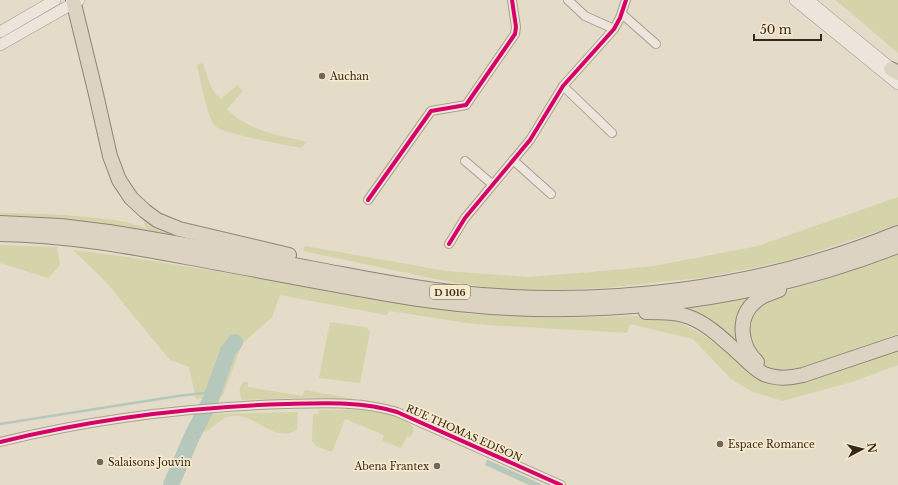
<svg xmlns="http://www.w3.org/2000/svg" width="898" height="485" font-family="'Libre Baskerville',serif">
<style>
.green{fill:#d5d3aa}
.water{fill:#b5c8bb}
.lines{fill:none;stroke-linecap:round;stroke-linejoin:round}
.stream{stroke:#b5c8bb;stroke-width:2.5}
.river{stroke:#b5c8bb;stroke-width:16}
.minor-casing{stroke:#a89f92;stroke-width:10}
.tertiary-casing{stroke:#a89f92;stroke-width:12}
.trunk-casing{stroke:#8d8579;stroke-width:16}
.minor{stroke:#ebe5db;stroke-width:8}
.tertiary{stroke:#ebe5db;stroke-width:11}
.trunk{stroke:#ddd3c2;stroke-width:14}
.cycleway-casing{stroke:#f6e9cc;stroke-width:6}
.cycleway{stroke:#d6006c;stroke-width:4}
.poi-dot{fill:#736658;stroke:#f6e9cc;stroke-width:1.5}
.labels{text-anchor:middle;dominant-baseline:central;stroke-width:3.5;stroke-linejoin:round;paint-order:stroke}
.shield{fill:#f6e9cc;stroke:#706150;stroke-width:1}
.shield-label{font-size:9px;font-weight:bold;fill:#36271b}
.poi-label{font-size:10px;fill:#36271b;stroke:#f6e9cc;text-anchor:start}
.street-label{font-size:10px;fill:#36271b;stroke:#f6e9cc}
</style>
<rect width="100%" height="100%" fill="#e4dbc8"/>
<g class="green">
<polygon points="835,0 898,0 898,53 844,7"/>
<path d="M203,63C207,75 210,91 221,99L237,85L243,91L227,109C248,131 278,135 307,142L301,148C287,145 223,134 215,126C207,118 200,77 197,65Z"/>
<polygon points="898,197 898,225 790,260 708,277 604,288 549,290 498,289 450,282 303,251 305,246 446,271 527,277 592,272 654,266 758,246"/>
<path d="M0,213C29,213 58,214 86,217C107,219 128,220 146,229L143,218L169,230L165,236L0,218Z"/>
<polygon points="0,245 57,247 60,265 48,278 0,263"/>
<polygon points="73,250 121,256 283,282 467,314 558,318 635,316 664,318 682,324 704,335 727,352 777,382 898,348 898,365 852,382 782,401 751,391 730,378 693,339 630,324 627,333 490,325 467,323 390,311 386,315 280,295 272,317 242,344 223,395 219,397 196,399 189,367 170,360 106,282"/>
<path d="M898,254V334L809,366C794,370 773,374 760,361C755,356 751,349 747,343L750,313L772,295L854,270Z"/>
<polygon points="755,295 742,349 678,306"/>
<polygon points="330,322 364,327 367,328 370,332 360,383 319,378"/>
<path d="M244,382H248V387L302,396L305,390L354,399L301,398L242,400C239,393 238,386 244,382Z"/>
<path d="M319,410C343,410 400,407 414,429L411,437L407,436L401,448L382,441L384,435L345,419L332,452L316,446L312,441L313,414H318Z"/>
<path d="M298,412L297,429C281,444 256,418 239,416C226,414 220,421 211,428C208,430 204,432 200,433L209,414Z"/>
</g>
<polygon class="water" points="487,460 488,460 543,485 529,485 485,465"/>
<g class="lines">
<polyline class="stream" points="0,424 178,396 213,392"/>
<polyline class="river" points="171,485 192,436 211,399 228,351 235,342"/>
<g class="minor-casing">
<g id="minor">
<polyline points="568,0 585,16 614,29"/>
<polyline points="622,14 656,44"/>
<polyline points="563,86 612,133"/>
<polyline points="513,160 551,194"/>
<polyline points="465,161 492,184"/>
<polyline points="368,200 431,111 466,105 515,34 516,27 512,0"/>
<polyline points="449,244 465,218 530,140 563,86 614,29 620,18 626,0"/>
<path d="M0,442C93,419 190,407 286,404C323,403 362,401 397,412L561,485"/>
</g>
</g>
<g class="tertiary-casing">
<g id="tertiary">
<polyline points="795,0 898,84"/>
<polyline points="808,0 892,69"/>
<polyline points="0,32 55,0"/>
<polyline points="0,45 79,0"/>
</g>
</g>
<g class="trunk-casing">
<g id="trunk">
<polyline points="73,0 95,90 110,156 119,180 131,198 145,211 157,220 179,229 289,255"/>
<polyline points="891,69 898,73"/>
<path d="M0,223L61,226L109,232C178,243 247,256 315,269C363,278 410,288 459,293C606,308 760,289 898,233"/>
<path d="M0,234C64,235 128,246 191,258C264,271 338,286 412,298C574,323 745,306 898,246"/>
<path d="M646,312C663,312 679,312 694,319C713,328 728,344 743,357C749,363 756,370 764,374C776,379 791,378 803,375L898,343"/>
<path d="M757,362C740,346 736,317 756,301C762,295 771,293 779,290"/>
</g>
</g>
<use href="#minor" class="minor"/>
<use href="#tertiary" class="tertiary"/>
<use href="#trunk" class="trunk"/>
<g class="cycleway-casing">
<g id="cycleway">
<polyline points="368,200 431,111 466,105 515,34 516,27 512,0"/>
<polyline points="449,244 465,218 530,140 563,86 614,29 620,18 626,0"/>
<path d="M0,442C93,419 190,407 286,404C323,403 362,401 397,412L561,485"/>
</g>
</g>
<use href="#cycleway" class="cycleway"/>
</g>
<g class="poi-dot">
<circle cx="322" cy="76" r="4"/>
<circle cx="720" cy="444" r="4"/>
<circle cx="100" cy="462" r="4"/>
<circle cx="437" cy="466" r="4"/>
</g>
<g class="labels">
<rect class="shield" x="430" y="285" width="40" height="14" rx="3"/>
<g class="shield-label">
<text x="450" y="292">D 1016</text>
</g>
<g class="poi-label">
<text x="330" y="76">Auchan</text>
<text x="728" y="444">Espace Romance</text>
<text x="108" y="462">Salaisons Jouvin</text>
<text x="429" y="466" text-anchor="end">Abena Frantex</text>
</g>
<g class="street-label">
<text transform="translate(464 433) rotate(24)">RUE THOMAS EDISON</text>
</g>
</g>
<g transform="translate(862 449) rotate(83)" stroke="#f6e9cc" stroke-width="3" paint-order="stroke">
<path d="M0-3L7 15L0 10L-7 15Z" fill="#36271b"/>
<text y="-6" font-size="11" font-weight="bold" text-anchor="middle" fill="#36271b">N</text>
</g>
<path d="M754 34v6h67v-6" fill="none" stroke="#36271b" stroke-width="2"/>
<text x="760" y="34" font-size="12" fill="#36271b" stroke="#f6e9cc" stroke-width="3" paint-order="stroke">50 m</text>
</svg>
